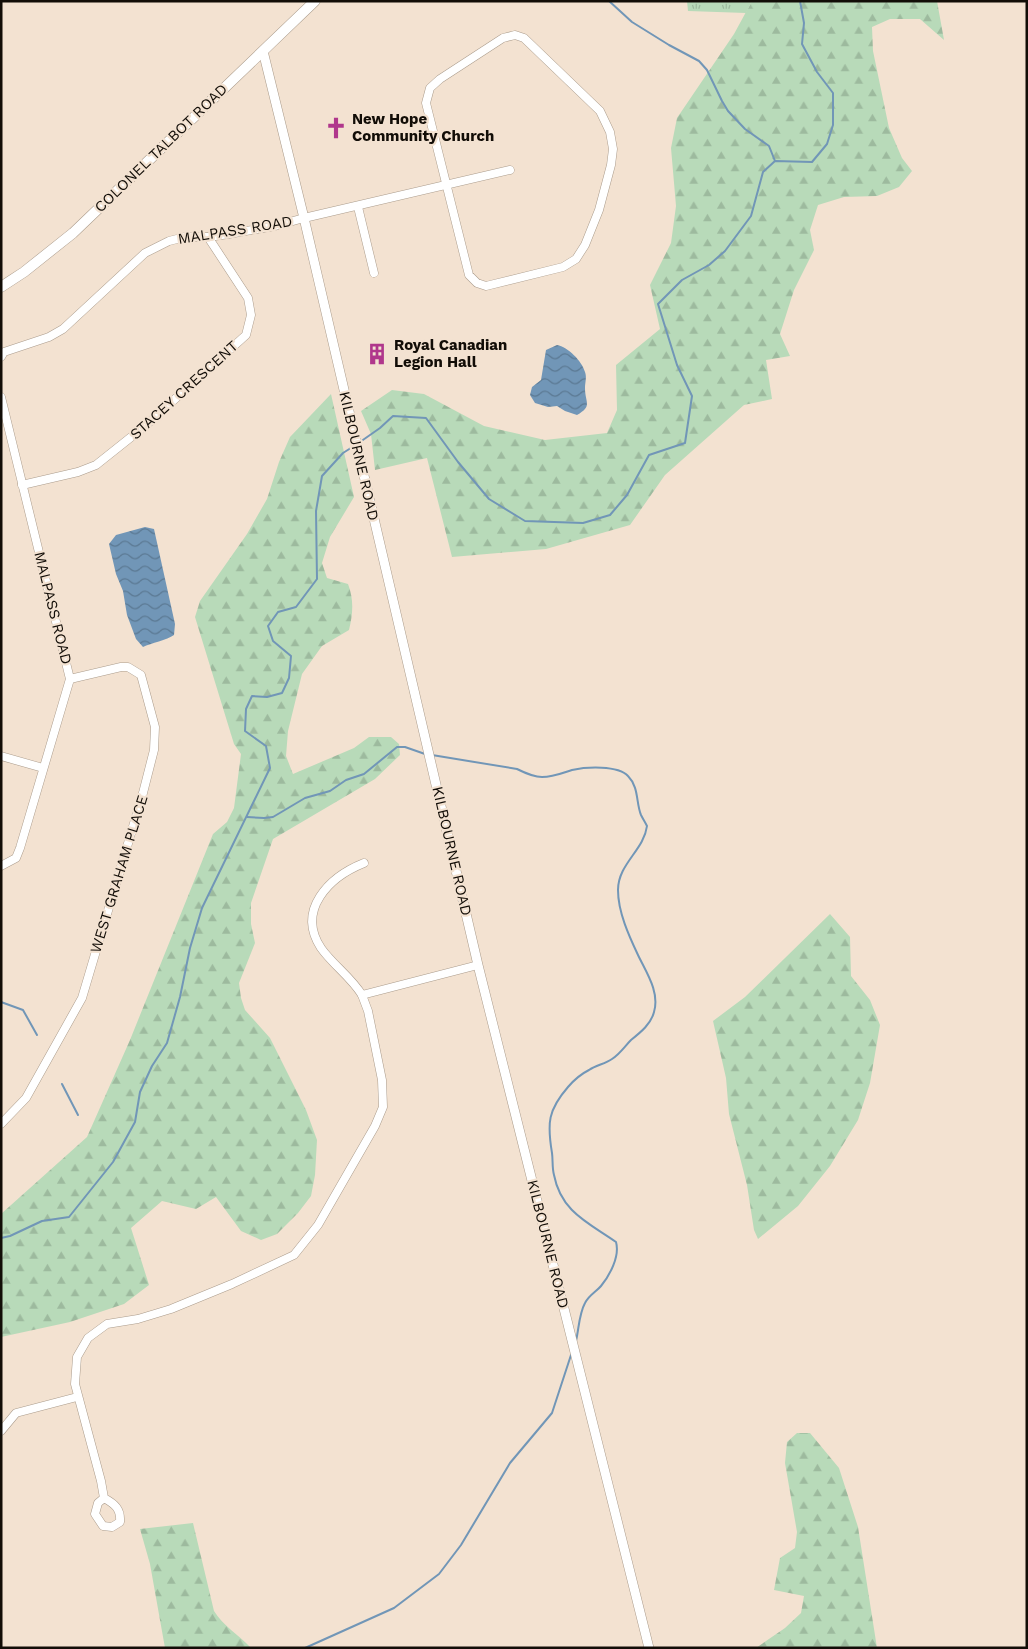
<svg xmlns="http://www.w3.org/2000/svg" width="1028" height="1649" font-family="'Work Sans',sans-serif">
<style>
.forest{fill:url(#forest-firs)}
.park{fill:url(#park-tufts)}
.water{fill:url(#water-waves)}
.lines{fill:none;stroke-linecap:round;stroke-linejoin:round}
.stream{stroke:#7196b7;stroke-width:2}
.minor-casing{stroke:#ab9c8c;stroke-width:9}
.tertiary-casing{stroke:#ab9c8c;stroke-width:10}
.secondary-casing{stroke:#ab9c8c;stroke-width:11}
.minor{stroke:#fff;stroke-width:8}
.tertiary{stroke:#fff;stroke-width:9}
.secondary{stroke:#fff;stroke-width:10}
.labels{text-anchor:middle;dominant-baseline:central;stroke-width:4.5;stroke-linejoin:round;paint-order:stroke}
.poi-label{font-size:15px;font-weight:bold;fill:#120d07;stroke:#f3e2d1;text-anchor:start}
.street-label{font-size:15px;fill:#120d07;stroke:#f3e2d1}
</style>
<defs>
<pattern id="forest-firs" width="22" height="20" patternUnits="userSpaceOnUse" patternTransform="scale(1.25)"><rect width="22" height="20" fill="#b8dab9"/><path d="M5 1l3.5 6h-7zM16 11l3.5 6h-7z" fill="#9dba9e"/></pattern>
<pattern id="park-tufts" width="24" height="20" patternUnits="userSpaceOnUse" patternTransform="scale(1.25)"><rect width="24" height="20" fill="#b8dab9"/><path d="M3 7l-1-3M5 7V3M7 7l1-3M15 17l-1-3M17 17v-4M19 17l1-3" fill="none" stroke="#9dba9e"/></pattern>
<pattern id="water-waves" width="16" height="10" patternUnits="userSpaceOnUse" patternTransform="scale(1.25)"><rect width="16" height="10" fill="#7196b7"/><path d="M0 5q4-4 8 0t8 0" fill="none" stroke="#5b7993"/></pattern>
</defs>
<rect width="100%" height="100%" fill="#f3e2d1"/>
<g class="forest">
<polygon points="752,1 937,1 944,40 920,19 890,19 872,27 873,51 889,128 902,158 912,171 899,187 877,196 844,197 818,205 810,230 814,250 794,290 780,334 790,356 766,360 772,399 744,405 665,475 630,525 546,549 452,557 427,458 375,470 371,434 361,411 392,390 424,394 484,426 545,440 607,433 617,410 616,365 660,329 650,285 671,243 676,206 671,148 677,118 734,34"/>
<path d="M331,394L354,497L330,537L322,563L327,578L348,584C354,600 353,613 349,630L322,646L302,674L288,731L286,756L293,774L354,748L369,737H391L399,744L400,755L375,779L273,839L251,903V924L255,943L239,983L241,998L245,1010L270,1038L306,1110L317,1140L315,1175L311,1196L298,1213L277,1234L261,1240L241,1231L216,1197L196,1209L162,1201L131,1228L149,1285L124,1304L70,1322L1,1337V1214L87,1137L130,1040L213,834L227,822L234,808L241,754L234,744L195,617L200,601L247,534L267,499L279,462L290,437Z"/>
<polygon points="830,914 850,937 851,976 870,1000 880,1025 870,1083 858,1120 830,1166 798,1206 758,1239 754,1230 747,1185 729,1114 726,1078 713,1021 745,997"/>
<polygon points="797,1433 810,1433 839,1468 858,1527 877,1648 756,1648 785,1628 801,1613 804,1596 774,1590 780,1558 795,1548 797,1532 785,1463 787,1442"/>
<path d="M193,1523L214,1611C223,1626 239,1635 251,1648H165L150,1564L140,1529Z"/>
</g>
<polygon class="park" points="687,1 752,1 746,13 688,11"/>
<g class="water">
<path d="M557,345C568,347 582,361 585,372C587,377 585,383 585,388C585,403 593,406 577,415L565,411L557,406L548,407L535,403L530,395L532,387L541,380L546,350Z"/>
<path d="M145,527L154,529L175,624L174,635C167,640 151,643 143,647L136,639L127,615L123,591L116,574L109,544L116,535Z"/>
</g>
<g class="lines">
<g class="stream">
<polyline points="609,1 632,22 669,45 699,61 707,70 722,101 728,111 745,129 769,146 775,161"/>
<polyline points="360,442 380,428 393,416 426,418 458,462 489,499 525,521 583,523 610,515 627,495 649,455 685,443 692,396 677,365 658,304 682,280 709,265 725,251 751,216 763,172 775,161 812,162 827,144 833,125 833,93 817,72 802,44 804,23 800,1"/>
<path d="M432,755L517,769C525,773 534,777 542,777C554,777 562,773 572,770C586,767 618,765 628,776C639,787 636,803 641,815C643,819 645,822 647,826C644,850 618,864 618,890C618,912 629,936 638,955C646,972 660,992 654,1012C651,1024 641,1032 631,1040C625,1046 620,1054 612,1059C605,1064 596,1065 589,1070C581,1074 574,1080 568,1087C548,1110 547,1123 552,1153C553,1160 552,1168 554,1175C561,1212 589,1223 616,1242C620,1256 610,1275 601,1286C596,1292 589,1295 585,1303C579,1314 579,1328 576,1341"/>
<polyline points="247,817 264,818 273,817 305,798 330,791 346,780 364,774 397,747 405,747 425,754"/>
<polyline points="1,1002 23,1010 37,1035"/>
<polyline points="62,1084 78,1115"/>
<polyline points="1,1238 10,1236 42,1221 69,1217 113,1162 135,1122 140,1092 152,1066 167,1043 180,997 190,948 202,908 270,768 266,746 245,731 246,709 252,696 267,697 282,693 289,678 291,656 273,641 268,626 278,612 296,607 317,579 316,511 322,476 343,453 354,446"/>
<polyline points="305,1648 394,1608 439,1574 461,1545 510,1463 552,1413 571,1355"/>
</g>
<g class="minor-casing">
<g id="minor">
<polygon points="515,35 524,38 600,111 610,132 613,149 611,165 599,210 585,245 576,259 563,267 486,286 477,283 469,275 426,103 430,88 440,79 503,38"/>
<polyline points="358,207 374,273"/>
<polyline points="1,357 4,352 49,337 63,329 145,253 169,241 185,237 208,237 229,234 275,226 304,218 510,170"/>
<polyline points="1,397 70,679 20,848 16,858 1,866"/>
<polyline points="22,485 78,472 96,465 145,426 246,335 251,315 248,298 208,237"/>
<polyline points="1,756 43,768"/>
<path d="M364,863C329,877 296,910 321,948C333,965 351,977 362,995L478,965"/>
<polyline points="1,1124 26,1098 82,998 143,793 154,750 155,727 141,675 128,667 121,667 70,679"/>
<polyline points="1,1431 16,1413 77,1397"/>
<path d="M104,1498L98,1503L95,1514L103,1526L112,1527L120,1522C121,1509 115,1504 104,1498L101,1481L75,1384L77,1357L88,1338L107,1324L138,1319L171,1309L232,1284L294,1255L318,1225L375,1126L383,1107L382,1080L368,1011L362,995"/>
</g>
</g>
<g class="tertiary-casing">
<polyline id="tertiary" points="263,51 304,218 478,965 649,1648"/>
</g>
<g class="secondary-casing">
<polyline id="secondary" points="1,287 24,272 73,233 315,1"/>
</g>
<use href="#minor" class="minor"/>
<use href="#tertiary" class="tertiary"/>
<use href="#secondary" class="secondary"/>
</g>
<defs>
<g id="church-bare" transform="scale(1.725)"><path d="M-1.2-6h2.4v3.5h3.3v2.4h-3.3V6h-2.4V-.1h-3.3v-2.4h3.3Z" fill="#b0378c" stroke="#f3e2d1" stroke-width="2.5" paint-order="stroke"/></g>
<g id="building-bare" transform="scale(1.725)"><path d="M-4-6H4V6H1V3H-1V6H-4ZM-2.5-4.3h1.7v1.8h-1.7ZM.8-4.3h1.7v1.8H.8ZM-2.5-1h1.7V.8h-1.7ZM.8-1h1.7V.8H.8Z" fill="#b0378c" stroke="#f3e2d1" stroke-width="2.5" paint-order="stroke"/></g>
</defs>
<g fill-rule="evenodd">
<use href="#church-bare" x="336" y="128"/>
<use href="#building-bare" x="377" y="354"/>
</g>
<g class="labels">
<g class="poi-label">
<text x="352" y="119">New Hope<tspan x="352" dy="17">Community Church</tspan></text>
<text x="394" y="345">Royal Canadian<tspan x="394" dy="17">Legion Hall</tspan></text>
</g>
<g class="street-label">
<text transform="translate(161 148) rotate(-44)">COLONEL TALBOT ROAD</text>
<text transform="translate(235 230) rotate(-9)">MALPASS ROAD</text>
<text transform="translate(184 390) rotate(-42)">STACEY CRESCENT</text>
<text transform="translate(359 456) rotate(77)">KILBOURNE ROAD</text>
<text transform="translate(53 608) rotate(76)">MALPASS ROAD</text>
<text transform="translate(452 851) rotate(77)">KILBOURNE ROAD</text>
<text transform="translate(119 874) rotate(-73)">WEST GRAHAM PLACE</text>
<text transform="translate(548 1244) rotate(76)">KILBOURNE ROAD</text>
</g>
</g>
<rect width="1028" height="1649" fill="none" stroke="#120d07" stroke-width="5"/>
</svg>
